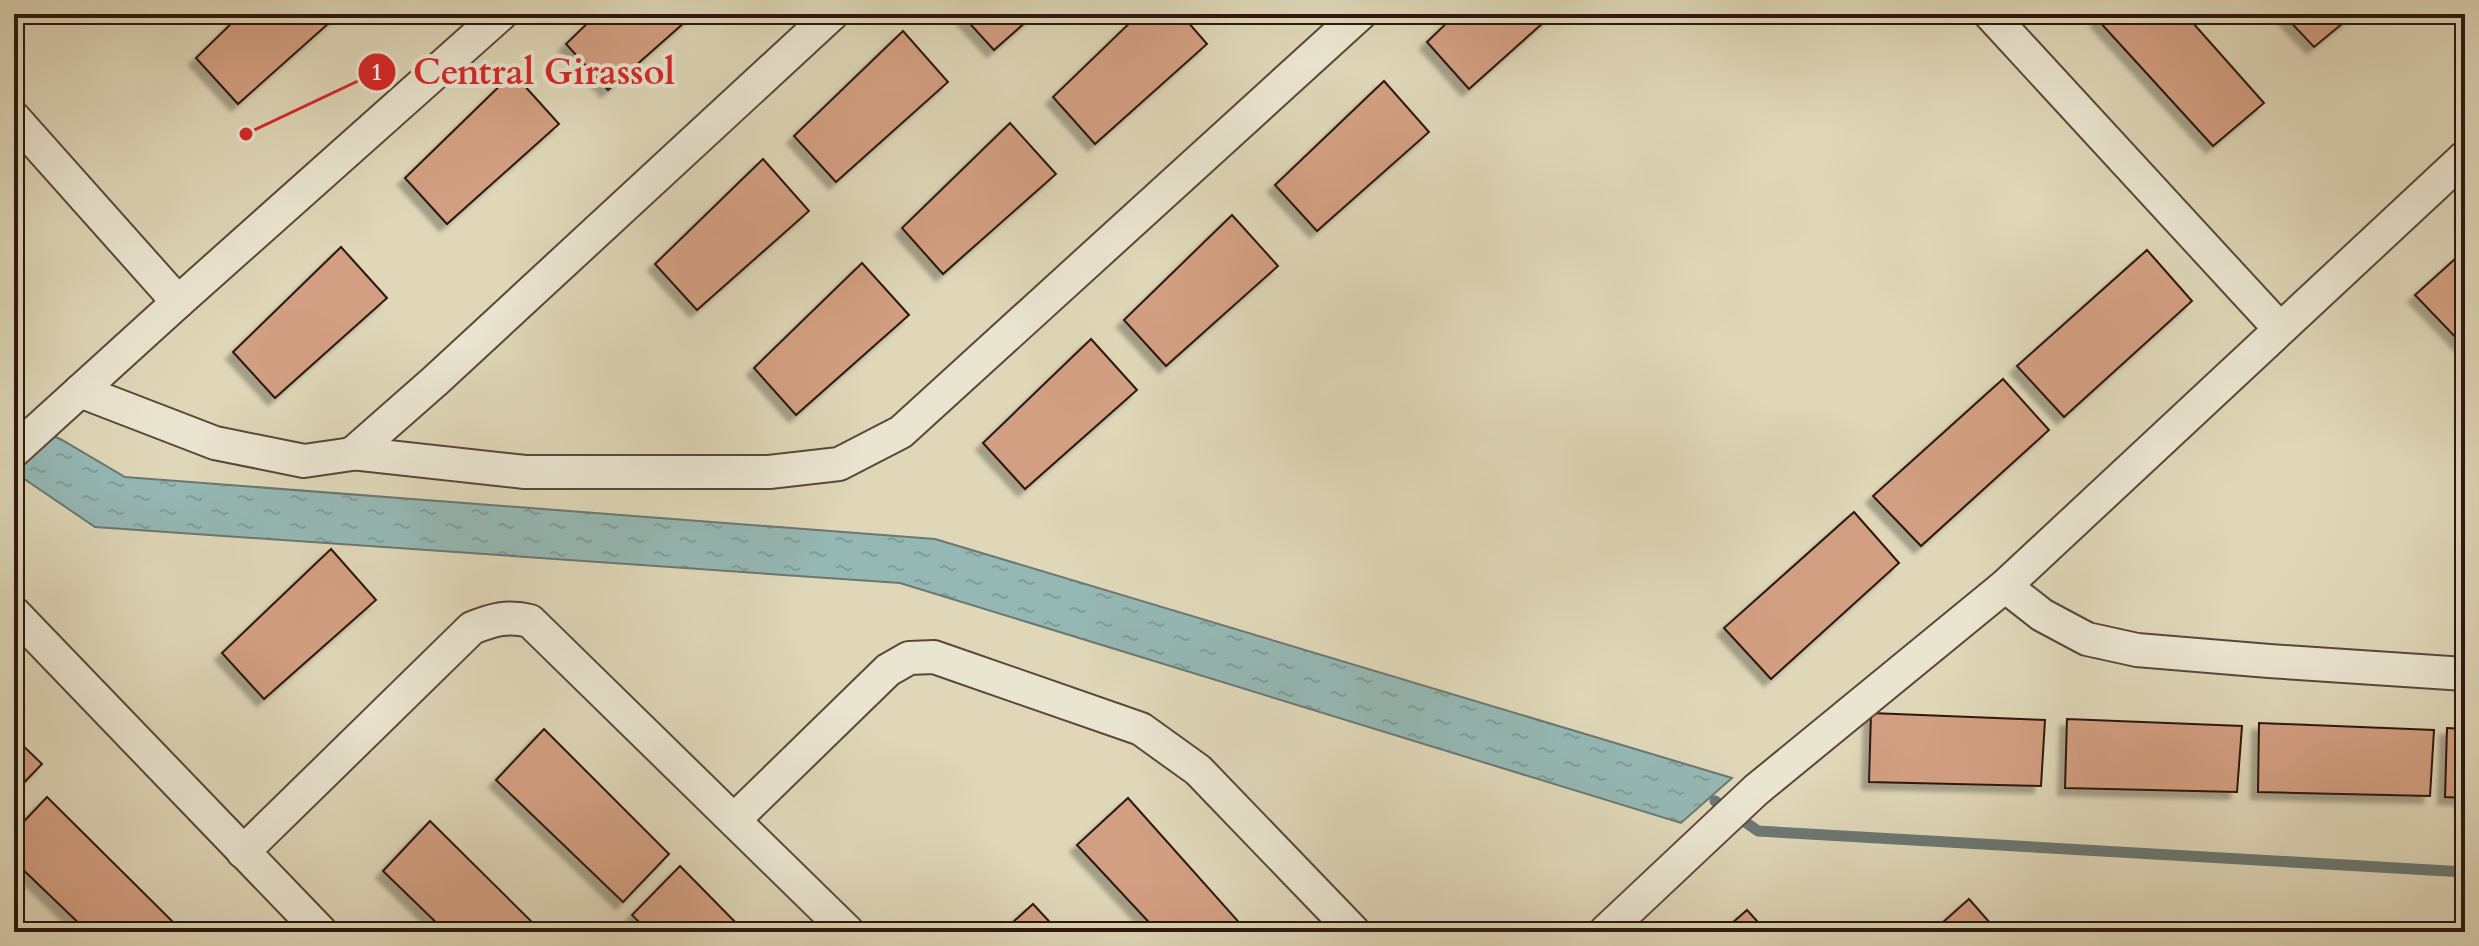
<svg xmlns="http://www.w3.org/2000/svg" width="2479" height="946" font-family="Cardo,serif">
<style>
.water{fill:url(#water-ripples);stroke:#6b7872;stroke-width:2}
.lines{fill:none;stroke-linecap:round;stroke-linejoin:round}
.stream{stroke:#6b7872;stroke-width:11}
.building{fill:#d39f82;stroke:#2d170f;stroke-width:2;filter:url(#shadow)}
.minor-casing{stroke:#5a4739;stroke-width:36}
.minor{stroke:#eae5d1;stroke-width:32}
.leader{fill:none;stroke:#d62828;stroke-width:3}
.callout-dot{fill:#d62828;stroke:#eae5d1;stroke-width:3}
.mark-label{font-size:24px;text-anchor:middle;font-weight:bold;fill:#fff}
.callout-label{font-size:36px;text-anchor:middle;font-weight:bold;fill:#d62828;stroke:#eae5d1;stroke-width:8;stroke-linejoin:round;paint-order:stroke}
</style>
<defs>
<pattern id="water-ripples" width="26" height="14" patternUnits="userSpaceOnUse" patternTransform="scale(2)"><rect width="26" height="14" fill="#95b8b4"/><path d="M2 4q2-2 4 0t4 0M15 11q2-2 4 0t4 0" fill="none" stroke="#819d9a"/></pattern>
<filter id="shadow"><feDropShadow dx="-7" dy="7" stdDeviation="2" flood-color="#0004"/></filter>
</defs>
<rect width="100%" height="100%" fill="#dfd7b8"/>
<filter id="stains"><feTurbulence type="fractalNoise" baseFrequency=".0025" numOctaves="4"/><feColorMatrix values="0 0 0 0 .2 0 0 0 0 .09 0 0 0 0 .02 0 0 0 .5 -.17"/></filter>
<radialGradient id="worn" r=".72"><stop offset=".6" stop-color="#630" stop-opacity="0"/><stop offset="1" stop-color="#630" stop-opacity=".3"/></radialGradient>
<polygon class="water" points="14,417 62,440 125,477 935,539 1732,778 1681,823 900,583 95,527 14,472"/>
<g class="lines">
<polyline class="stream" points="1715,801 1758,831 2465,872"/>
</g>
<g class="building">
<polygon points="241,14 339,14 238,104 196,58"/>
<polygon points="597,14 694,14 608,90 566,44"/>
<polygon points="961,14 1035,14 994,50"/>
<polygon points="1139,14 1181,14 1207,44 1095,144 1053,97"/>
<polygon points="1456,14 1553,14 1469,89 1427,42"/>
<polygon points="2102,14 2185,14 2264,103 2213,146 2097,19"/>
<polygon points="2283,14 2354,14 2314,47"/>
<polygon points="903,31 948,82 836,182 794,136"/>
<polygon points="513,73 559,124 447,224 405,178"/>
<polygon points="1384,81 1429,132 1317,231 1275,185"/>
<polygon points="1010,123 1056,174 943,274 902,228"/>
<polygon points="763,159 809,211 697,310 655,264"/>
<polygon points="1232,215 1278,266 1166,366 1124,320"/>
<polygon points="341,247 387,298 275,398 233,352"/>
<polygon points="2147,250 2192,301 2064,417 2017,366"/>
<polygon points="2465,250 2465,343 2463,345 2415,295"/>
<polygon points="862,263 909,315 796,415 754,368"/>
<polygon points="1091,339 1137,390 1025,489 983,443"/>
<polygon points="2003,379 2049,430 1921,546 1873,496"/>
<polygon points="1854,512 1899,563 1771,679 1724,628"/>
<polygon points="331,549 376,600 264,699 222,653"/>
<polygon points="1871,713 2045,720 2041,786 1869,782"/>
<polygon points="2067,719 2242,726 2237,792 2065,788"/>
<polygon points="2259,723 2434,730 2430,796 2258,792"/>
<polygon points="2447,728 2465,729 2465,798 2445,797"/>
<polygon points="544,729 669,854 623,902 496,780"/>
<polygon points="14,737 42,764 14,793"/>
<polygon points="47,797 172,921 162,932 88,932 14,861 14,832"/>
<polygon points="1128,798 1245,929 1241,932 1158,932 1077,845"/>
<polygon points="430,821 542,932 446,932 383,871"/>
<polygon points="680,866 745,932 649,932 632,915"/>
<polygon points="1969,899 1998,932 1932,932"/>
<polygon points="1033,904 1059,932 1002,932"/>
<polygon points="1747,910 1767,932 1722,932"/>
</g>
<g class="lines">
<g class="minor-casing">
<g id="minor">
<polyline points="1990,14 2280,329"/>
<polyline points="14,118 178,302"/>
<polyline points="80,391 215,443 304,461 352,454 435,381 832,14"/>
<polyline points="14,451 178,302 501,14"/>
<polyline points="352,453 525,472 769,472 839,464 901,432 1360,14"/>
<polyline points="2005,586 2042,615 2087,639 2137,650 2269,661 2465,674"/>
<polyline points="14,613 321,932"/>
<polyline points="734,820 888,670 909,658 934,657 1141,729 1198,770 1354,932"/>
<path d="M243,852L472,628C492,620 508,615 530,621L848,932"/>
<polyline points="1605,932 1756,790 2005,586 2465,157"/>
</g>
</g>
<use href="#minor" class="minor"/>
</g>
<path class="leader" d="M246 134L377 72"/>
<g class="callout-dot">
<circle cx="246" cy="134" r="8"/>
<circle cx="377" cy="72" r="20"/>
</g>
<g class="mark-label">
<text x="377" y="80">1</text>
</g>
<g class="callout-label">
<text x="544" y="84">Central Girassol</text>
</g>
<rect width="2479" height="946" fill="none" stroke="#dfd7b8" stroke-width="48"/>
<rect x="16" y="16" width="2447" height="914" fill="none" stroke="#2d170f" stroke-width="4"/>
<rect x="24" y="24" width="2431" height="898" fill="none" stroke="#2d170f" stroke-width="2"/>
<rect width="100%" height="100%" filter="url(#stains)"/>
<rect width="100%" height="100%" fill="url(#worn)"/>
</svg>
